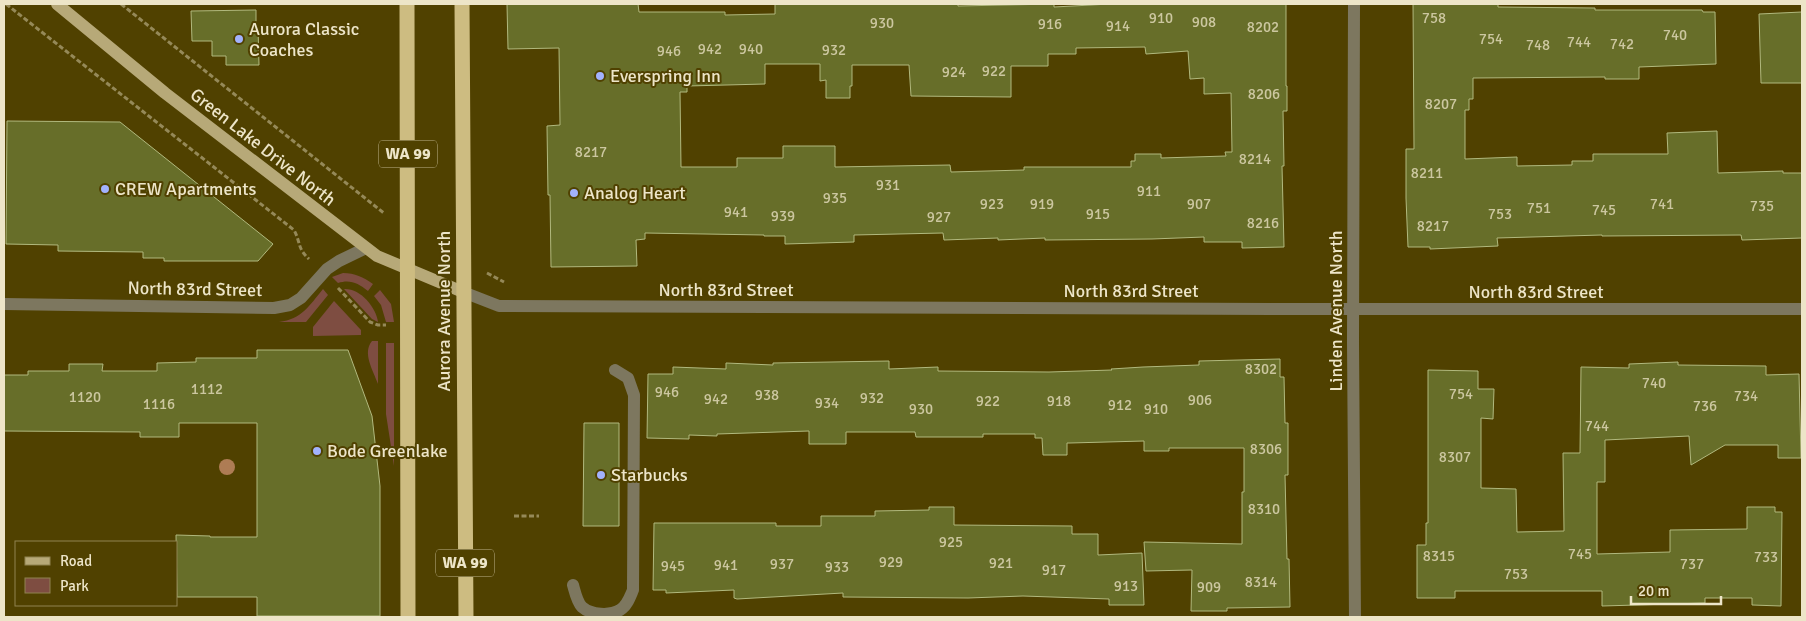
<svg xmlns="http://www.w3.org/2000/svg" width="1806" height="621" font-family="Signika,sans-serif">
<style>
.green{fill:#7e4d41}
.building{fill:#676e29;stroke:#b1b97e;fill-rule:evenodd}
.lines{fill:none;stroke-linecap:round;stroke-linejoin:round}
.path{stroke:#958958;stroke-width:3;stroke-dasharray:5 2.5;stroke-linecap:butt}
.minor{stroke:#7d775f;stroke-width:12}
.major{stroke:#b7a978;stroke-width:12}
.highway{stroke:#cdbc81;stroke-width:15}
.tree{fill:#ae7c54}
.poi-dot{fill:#a2b2fd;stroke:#504100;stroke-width:2}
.labels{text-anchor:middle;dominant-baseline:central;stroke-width:4;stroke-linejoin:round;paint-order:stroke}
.number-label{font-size:15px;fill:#ccc7a0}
.shield{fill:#504100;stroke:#beb48c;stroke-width:1}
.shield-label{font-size:16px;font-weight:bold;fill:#ede5c8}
.poi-label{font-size:18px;fill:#ede5c8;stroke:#504100;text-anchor:start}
.street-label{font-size:18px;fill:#ede5c8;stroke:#504100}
</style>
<rect width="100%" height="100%" fill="#504100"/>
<g class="green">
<path d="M343,273C355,273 363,277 373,284L368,291C358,283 350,279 338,283L332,277Z"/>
<path d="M323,289L328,295L306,322H279C302,319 309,306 323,289Z"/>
<path d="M344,289C360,288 376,307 378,322L372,319Z"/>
<polygon points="380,290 391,304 394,322 386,322 381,305 374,296"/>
<polygon points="334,301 361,330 361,335 313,336 313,327"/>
<path d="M372,341H378V384C373,370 362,353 372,341Z"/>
<polygon points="386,343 394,343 394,466 386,414"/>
</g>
<g class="building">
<path d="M507,4H638L639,12H725V15L775,14V4H958V6L1054,4V7L1110,4H1286V86H1287V111H1283L1284,166H1282L1284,247L1242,248V242H1204V237L1152,239L1045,240V238L998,240V238L944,240L943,233L854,235V242L785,244V236H764V235L645,233V239L636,240L637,266L551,267L550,195H548L547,126L560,125L559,48L508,49ZM1145,47L1146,54L1188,51L1190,79L1204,78V94L1231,93L1232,152H1225L1226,156L1161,158V154H1135V161H1131V167H1024V170L951,172L950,165L835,167V146H783V158H737V167H681L680,92H687V86L765,84V64H820V81L826,80V98H850V86H852V65H909L911,96L1011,97V66H1048V54H1076V48Z"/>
<polygon points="1413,4 1498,4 1498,7 1595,8 1595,10 1702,10 1703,12 1715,12 1716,64 1639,67 1639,79 1605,79 1605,77 1473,78 1473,99 1469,99 1469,110 1465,110 1465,159 1517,157 1517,166 1572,165 1572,161 1593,161 1593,154 1668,154 1667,133 1717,131 1718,173 1783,171 1783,173 1802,173 1802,238 1742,240 1741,235 1602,236 1602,235 1497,238 1498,246 1430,249 1430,247 1408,247 1406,198 1406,149 1414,149"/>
<polygon points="256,10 256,27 258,27 259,65 226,65 226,56 212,56 212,41 192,41 191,11"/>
<polygon points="1802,12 1802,83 1761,83 1759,14"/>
<polygon points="7,121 120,122 273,244 258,261 164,261 164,258 143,258 143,252 58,251 58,245 6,244"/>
<polygon points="257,350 348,350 372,416 380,486 380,616 257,616 257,597 177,597 176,535 210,536 210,537 257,537 257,423 179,423 179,437 140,437 140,432 4,431 4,375 28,375 28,371 69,371 69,364 103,364 102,371 157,371 157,363 196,362 196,358 257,358"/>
<polygon points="1280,359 1280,377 1284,377 1285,423 1288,423 1288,475 1285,475 1287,559 1289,559 1290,607 1227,608 1227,611 1191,611 1192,570 1146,571 1144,542 1242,544 1242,492 1244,492 1244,448 1169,448 1169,451 1144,451 1144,441 1070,443 1067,443 1067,455 1043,455 1042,438 1035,438 1035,434 983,434 983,437 916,437 915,432 846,432 846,444 809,444 809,431 717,434 717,436 689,435 689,439 647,438 648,374 673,374 673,367 726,369 726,363 773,365 773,363 889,361 889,369 938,367 938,371 1049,372 1112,370 1111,369 1143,367 1199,365 1199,361"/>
<polygon points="1678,362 1678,365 1766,366 1766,375 1799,374 1801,458 1778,458 1778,445 1725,445 1691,465 1689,436 1605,440 1605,482 1597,482 1597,554 1670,552 1670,530 1747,529 1747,507 1775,507 1775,512 1782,512 1781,606 1752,605 1752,598 1705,598 1705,603 1602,606 1602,591 1455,591 1455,598 1417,598 1417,545 1426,545 1426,523 1428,523 1428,370 1478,371 1478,389 1494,389 1493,419 1481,418 1481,488 1516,489 1517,532 1564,531 1563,453 1580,453 1581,367 1629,368 1629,364"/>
<polygon points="584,423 619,423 619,526 583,526"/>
<polygon points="929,507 954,507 954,525 1072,526 1072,534 1098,534 1098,555 1142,553 1144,605 1109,605 1109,599 1023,596 968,598 843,597 843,593 737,599 734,598 734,590 666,593 666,590 653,590 654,523 776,523 776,526 821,526 821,516 875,516 875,511 929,510"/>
</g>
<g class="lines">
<g class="path">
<path d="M6,4L294,230C301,243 297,248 309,259"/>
<polyline points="121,4 385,214"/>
<polyline points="487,273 504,282"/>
<polyline points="338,288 370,322 378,325 386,325"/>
<polyline points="514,516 539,516"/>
</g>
<g class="minor">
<polyline points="1354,4 1353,342 1355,617"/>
<polyline points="463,292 499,306 1303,309 1802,309"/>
<polyline points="4,304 274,308 290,305 301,298 327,269 339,261 366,248"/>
<path d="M573,585C575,592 577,602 582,607C591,615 610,616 620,610C627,606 630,597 633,590L634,395L628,378L615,370"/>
</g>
<polyline class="major" points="57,4 165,93 377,256 463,292"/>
<g class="highway">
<polyline points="407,4 408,617"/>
<polyline points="462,4 466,617"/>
</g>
</g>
<circle class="tree" cx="227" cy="467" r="8"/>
<g class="poi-dot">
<circle cx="239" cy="39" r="5"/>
<circle cx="600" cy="76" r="5"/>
<circle cx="105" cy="189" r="5"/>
<circle cx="574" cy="193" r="5"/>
<circle cx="317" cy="451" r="5"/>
<circle cx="601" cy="475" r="5"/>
</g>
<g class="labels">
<g class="number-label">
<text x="1161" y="18">910</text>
<text x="1434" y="18">758</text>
<text x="1204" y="22">908</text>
<text x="882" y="23">930</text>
<text x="1050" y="24">916</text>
<text x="1118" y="26">914</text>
<text x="1263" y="27">8202</text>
<text x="1675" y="35">740</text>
<text x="1491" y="39">754</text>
<text x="1579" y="42">744</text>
<text x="1622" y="44">742</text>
<text x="1538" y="45">748</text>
<text x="710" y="49">942</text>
<text x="751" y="49">940</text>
<text x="834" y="50">932</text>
<text x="669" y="51">946</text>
<text x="994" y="71">922</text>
<text x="954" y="72">924</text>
<text x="1264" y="94">8206</text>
<text x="1441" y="104">8207</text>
<text x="591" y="152">8217</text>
<text x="1255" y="159">8214</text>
<text x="1427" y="173">8211</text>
<text x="888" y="185">931</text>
<text x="1149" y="191">911</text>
<text x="835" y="198">935</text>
<text x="992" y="204">923</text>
<text x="1042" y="204">919</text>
<text x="1199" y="204">907</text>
<text x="1662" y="204">741</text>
<text x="1762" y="206">735</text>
<text x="1539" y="208">751</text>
<text x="1604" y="210">745</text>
<text x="736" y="212">941</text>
<text x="1098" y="214">915</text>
<text x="1500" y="214">753</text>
<text x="783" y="216">939</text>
<text x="939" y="217">927</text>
<text x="1263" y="223">8216</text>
<text x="1433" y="226">8217</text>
<text x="1261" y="369">8302</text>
<text x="1654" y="383">740</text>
<text x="207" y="389">1112</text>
<text x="667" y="392">946</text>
<text x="1461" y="394">754</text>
<text x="767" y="395">938</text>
<text x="1746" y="396">734</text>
<text x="85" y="397">1120</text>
<text x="872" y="398">932</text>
<text x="716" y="399">942</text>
<text x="1200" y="400">906</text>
<text x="988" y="401">922</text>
<text x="1059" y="401">918</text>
<text x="827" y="403">934</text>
<text x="159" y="404">1116</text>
<text x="1120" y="405">912</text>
<text x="1705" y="406">736</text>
<text x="921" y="409">930</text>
<text x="1156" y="409">910</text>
<text x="1597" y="426">744</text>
<text x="1266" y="449">8306</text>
<text x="1455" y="457">8307</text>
<text x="1264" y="509">8310</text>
<text x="951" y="542">925</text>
<text x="1580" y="554">745</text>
<text x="1439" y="556">8315</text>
<text x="1766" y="557">733</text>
<text x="891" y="562">929</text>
<text x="1001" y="563">921</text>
<text x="782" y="564">937</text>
<text x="1692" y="564">737</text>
<text x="726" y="565">941</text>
<text x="673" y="566">945</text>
<text x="837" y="567">933</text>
<text x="1054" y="570">917</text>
<text x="1516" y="574">753</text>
<text x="1261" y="582">8314</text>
<text x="1126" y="586">913</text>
<text x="1209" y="587">909</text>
</g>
<g class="shield">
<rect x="379" y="140.5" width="58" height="27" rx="4"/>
<rect x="436" y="549.5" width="58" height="27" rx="4"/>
</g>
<g class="shield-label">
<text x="408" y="154">WA 99</text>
<text x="465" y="563">WA 99</text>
</g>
<g class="poi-label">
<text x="249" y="29">Aurora Classic<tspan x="249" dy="21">Coaches</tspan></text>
<text x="610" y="76">Everspring Inn</text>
<text x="115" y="189">CREW Apartments</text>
<text x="584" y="193">Analog Heart</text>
<text x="327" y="451">Bode Greenlake</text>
<text x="611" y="475">Starbucks</text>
</g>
<g class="street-label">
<text transform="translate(263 147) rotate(38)">Green Lake Drive North</text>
<text transform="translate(195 289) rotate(1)">North 83rd Street</text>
<text x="726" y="290">North 83rd Street</text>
<text x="1131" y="291">North 83rd Street</text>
<text x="1536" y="292">North 83rd Street</text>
<text transform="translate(444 311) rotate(-90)">Aurora Avenue North</text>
<text transform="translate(1336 311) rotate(-90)">Linden Avenue North</text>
</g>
</g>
<rect width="1806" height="621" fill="none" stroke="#ede5c8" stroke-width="10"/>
<rect x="15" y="541" width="162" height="65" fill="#504100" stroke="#8f8350"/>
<rect x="25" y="557" width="25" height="8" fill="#b7a978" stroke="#8f8350"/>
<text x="60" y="566" font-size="15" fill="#ede5c8">Road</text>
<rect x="25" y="578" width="25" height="15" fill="#7e4d41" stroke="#8f8350"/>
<text x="60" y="591" font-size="15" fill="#ede5c8">Park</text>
<path d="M1631 596v8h90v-8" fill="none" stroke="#ede5c8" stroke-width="2.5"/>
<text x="1638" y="596" font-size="15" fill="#ede5c8" stroke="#504100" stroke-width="4" paint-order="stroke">20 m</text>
</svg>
